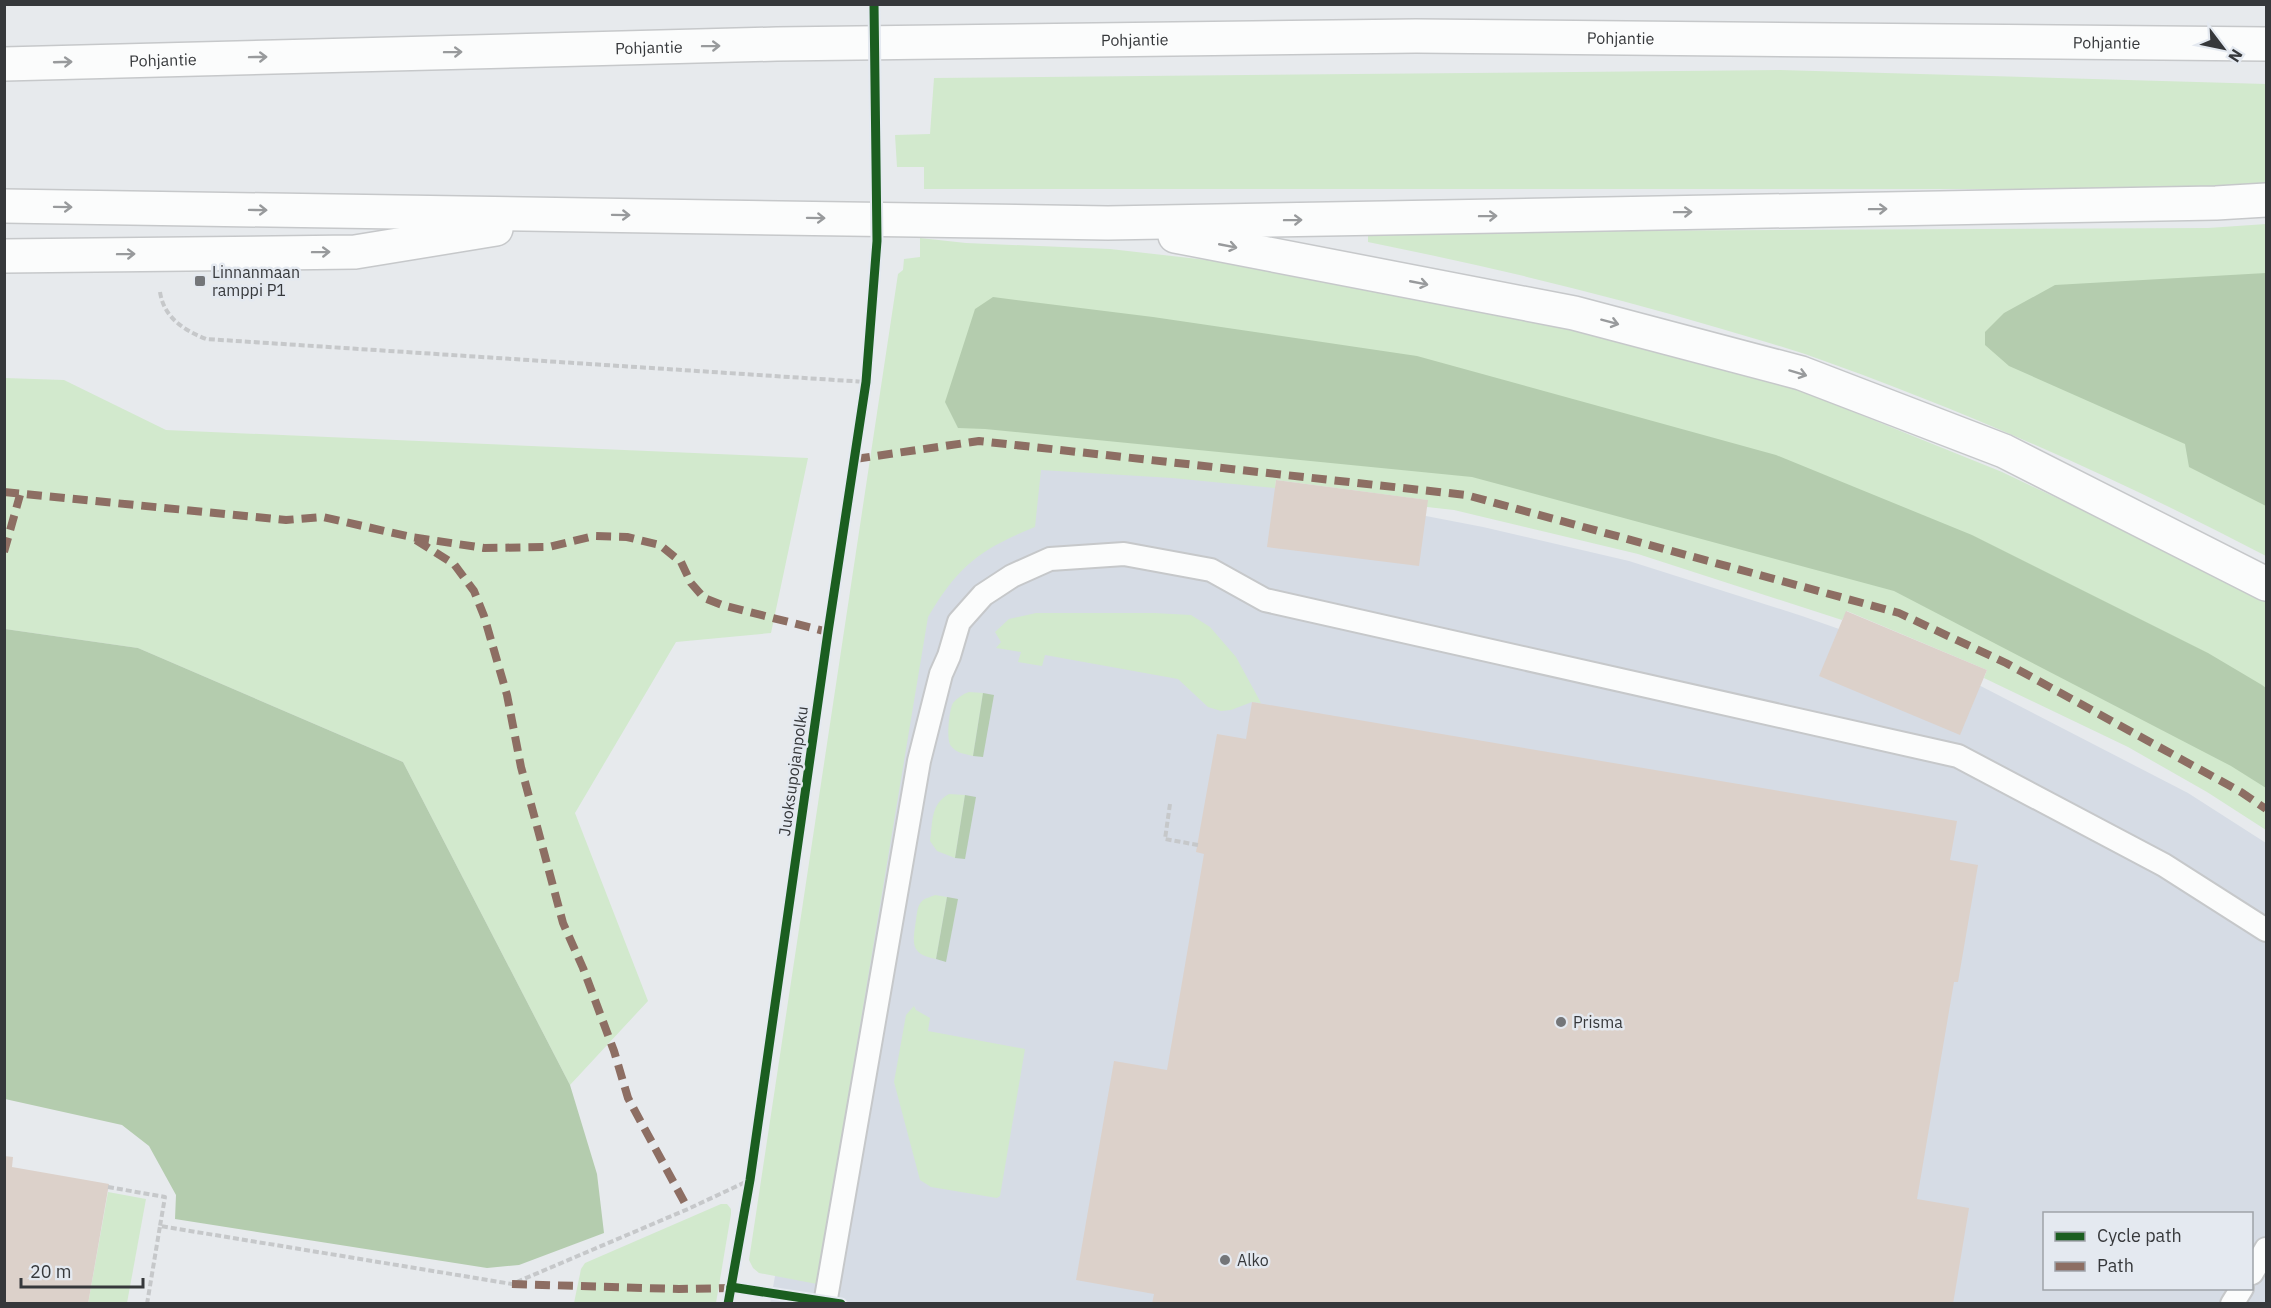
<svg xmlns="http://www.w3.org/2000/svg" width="2271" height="1308" font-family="'IBM Plex Sans',sans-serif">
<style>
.built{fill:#d6dce5;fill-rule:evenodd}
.green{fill:#d2e9cd}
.forest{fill:#b4ccae}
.building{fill:#dcd1ca}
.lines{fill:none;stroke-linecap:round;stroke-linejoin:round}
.lane-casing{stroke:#c6c8ca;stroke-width:26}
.highway-casing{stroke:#c6c8ca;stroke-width:36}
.path{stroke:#c6c8ca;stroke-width:4;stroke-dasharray:6 3;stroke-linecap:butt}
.lane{stroke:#fbfcfc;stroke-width:22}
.highway{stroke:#fbfcfc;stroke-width:33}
.quiet{stroke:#8d6e63;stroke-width:8;stroke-dasharray:15 8;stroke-linecap:butt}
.cycleway-casing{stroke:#e4e9f0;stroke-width:13}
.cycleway{stroke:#1b5e20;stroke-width:9}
.oneway{stroke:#989a9c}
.poi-dot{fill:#747679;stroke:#e4e9f0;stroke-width:2}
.labels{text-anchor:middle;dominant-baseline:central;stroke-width:5;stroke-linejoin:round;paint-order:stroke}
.street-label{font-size:16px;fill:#36383b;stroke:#e4e9f0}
.poi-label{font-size:16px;fill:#36383b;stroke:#e4e9f0;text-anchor:start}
</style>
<rect width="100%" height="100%" fill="#e7eaed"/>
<path class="built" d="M921,463L1234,479L1483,527L1629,561L1802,616L1936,663L2188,793L2266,843V1303L770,1304ZM2044,1214H2252V1288H2044Z"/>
<g class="green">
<polygon points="1780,70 2266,84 2266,185 2216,189 924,189 924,167 897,167 895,135 930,134 934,78"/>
<path d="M2266,224V556C2117,478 1964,410 1805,354C1777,345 1749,337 1722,329C1605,294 1487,266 1368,242V232L2208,228Z"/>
<path d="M920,238L966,243L1110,249L1216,261L1362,283L1577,326L1804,392L2002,472L2266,597V830L2207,792L2128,747L1984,678L1987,670L1847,611L1842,620L1638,554L1454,510L1427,507V500L1276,480L1275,488L1172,478L1041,470L1035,527C980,549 958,566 928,617L817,1284L759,1273L753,1268L749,1260L898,274L903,270L904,259L920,257Z"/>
<polygon points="5,378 64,380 166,430 808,458 771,633 676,642 575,813 648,1001 570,1085 403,762 138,648 5,629"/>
<polygon points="1036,613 1154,613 1191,615 1210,627 1236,657 1261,703 1252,702 1231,710 1221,711 1208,707 1178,679 1045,655 1042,666 1018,662 1021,652 996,648 1001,642 995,632 1009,619"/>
<path d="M969,692L983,693L973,756C965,754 956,753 951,746C946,740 949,710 953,703C957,698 963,694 969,692Z"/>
<path d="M949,794L965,795L955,858L937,851L930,841C933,823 930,804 949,794Z"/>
<path d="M935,895L947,897L936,959C909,954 913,942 916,920C917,914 917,906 922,901C925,898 931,897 935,895Z"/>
<polygon points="914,1006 916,1010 930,1018 928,1031 1025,1049 1000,1196 997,1198 931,1187 920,1180 894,1082 906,1015"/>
<polygon points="108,1192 146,1199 127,1303 88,1304"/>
<polygon points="721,1204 727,1204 731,1209 731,1214 716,1303 574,1303 581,1269 585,1263"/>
</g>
<g class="forest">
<polygon points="2266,273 2266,506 2189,467 2185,444 2009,366 1985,345 1985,332 2004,313 2055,285"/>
<polygon points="993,297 1153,317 1417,356 1776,455 1972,535 2208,653 2262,685 2266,688 2266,788 2231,766 1894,591 1472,477 985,429 958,428 945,402 975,309"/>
<polygon points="5,629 138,648 403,762 570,1085 597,1174 604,1233 519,1265 487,1268 175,1219 176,1195 149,1146 122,1125 5,1099"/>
<polygon points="983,693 994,695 983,757 973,756"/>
<polygon points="965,795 976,797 965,859 955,858"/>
<polygon points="947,897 958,899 946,962 936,959"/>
</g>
<g class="building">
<polygon points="1276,480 1428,500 1419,566 1267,547"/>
<polygon points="1846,611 1987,670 1960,735 1819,676"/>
<polygon points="1252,702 1957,821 1950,860 1978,865 1958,982 1954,982 1917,1199 1969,1208 1953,1304 1152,1304 1154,1294 1076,1280 1114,1061 1167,1070 1204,854 1196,852 1217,734 1246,739"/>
<polygon points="4,1156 13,1157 12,1167 109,1184 88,1304 4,1304"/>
</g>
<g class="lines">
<g class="lane-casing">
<g id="lane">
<polyline points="2252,1273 2266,1249"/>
<polyline points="825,1304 919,761 941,674 949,656 959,622 983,595 1012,576 1050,559 1124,554 1211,570 1265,600 1958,756 2164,865 2266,930"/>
<polyline points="2232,1304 2242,1288"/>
</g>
</g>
<g class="highway-casing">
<g id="highway">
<path id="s1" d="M4,64L777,44L1416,36L2266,44"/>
<polyline points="4,206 1108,223 2216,203 2266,200"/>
<polyline points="1175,236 1574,313 1801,373 2004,451 2266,584"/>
<polyline points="4,256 355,252 496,229"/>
</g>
</g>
<g class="path">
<path d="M160,292C164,318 184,330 206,339L866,382"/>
<polyline points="1170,804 1165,839 1198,845"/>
<polyline points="108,1187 165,1197 160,1226"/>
<polyline points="147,1304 160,1226 512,1284 688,1209 750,1180"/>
</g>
<use href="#lane" class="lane"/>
<use href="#highway" class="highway"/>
<g class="quiet">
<polyline points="855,459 979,441 1466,495 1899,613 2006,663 2241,792 2266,809"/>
<polyline points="4,492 286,520 323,517 411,537 484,548 549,547 594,536 627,537 660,545 681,562 691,583 704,598 722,605 828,632"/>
<polyline points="416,540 454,564 474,591 484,616 507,695 521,767 563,923 583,968 614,1051 628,1098 688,1209"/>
<polyline points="4,552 20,495"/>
<polyline points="512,1284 679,1289 734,1288"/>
</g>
<g class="cycleway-casing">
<g id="cycleway">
<polyline points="731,1287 841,1304"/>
<polyline points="728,1304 750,1180 828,632 866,382 877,241 874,4"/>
</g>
</g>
<use href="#cycleway" class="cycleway"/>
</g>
<defs><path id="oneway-shaft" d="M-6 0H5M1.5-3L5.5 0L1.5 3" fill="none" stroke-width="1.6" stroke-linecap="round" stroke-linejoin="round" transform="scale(1.5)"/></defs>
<g class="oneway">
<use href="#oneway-shaft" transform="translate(711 46) rotate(-1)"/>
<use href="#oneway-shaft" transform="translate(453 52) rotate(-1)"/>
<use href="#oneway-shaft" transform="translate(258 57) rotate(-1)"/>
<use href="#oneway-shaft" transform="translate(63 62) rotate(-2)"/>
<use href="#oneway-shaft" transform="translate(63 207) rotate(1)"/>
<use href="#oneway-shaft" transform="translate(1878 209) rotate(-1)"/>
<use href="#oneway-shaft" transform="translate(258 210) rotate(1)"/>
<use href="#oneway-shaft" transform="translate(1683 212) rotate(-1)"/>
<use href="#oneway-shaft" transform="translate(621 215) rotate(1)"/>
<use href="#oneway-shaft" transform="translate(1488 216) rotate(-1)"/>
<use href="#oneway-shaft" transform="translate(816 218) rotate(1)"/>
<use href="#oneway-shaft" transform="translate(1293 220) rotate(-1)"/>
<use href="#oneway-shaft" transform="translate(1228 246) rotate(11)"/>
<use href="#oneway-shaft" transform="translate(321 252) rotate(-1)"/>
<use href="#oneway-shaft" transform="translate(126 254) rotate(-1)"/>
<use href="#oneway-shaft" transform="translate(1419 283) rotate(11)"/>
<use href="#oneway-shaft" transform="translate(1610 322) rotate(15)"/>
<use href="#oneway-shaft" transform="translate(1798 373) rotate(17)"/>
</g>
<g class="poi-dot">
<rect x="194" y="275" width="12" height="12" rx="3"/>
<circle cx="1561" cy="1022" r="6"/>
<circle cx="1225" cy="1260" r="6"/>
</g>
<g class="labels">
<g class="street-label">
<text stroke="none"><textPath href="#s1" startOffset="1617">Pohjantie</textPath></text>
<text stroke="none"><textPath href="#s1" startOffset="1131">Pohjantie</textPath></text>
<text stroke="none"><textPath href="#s1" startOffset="2103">Pohjantie</textPath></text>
<text stroke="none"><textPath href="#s1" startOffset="645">Pohjantie</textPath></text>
<text stroke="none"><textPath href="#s1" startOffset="159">Pohjantie</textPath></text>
<text transform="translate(793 771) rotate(-82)">Juoksupojanpolku</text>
</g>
<g class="poi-label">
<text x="212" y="272">Linnanmaan<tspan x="212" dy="18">ramppi P1</tspan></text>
<text x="1573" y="1022">Prisma</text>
<text x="1237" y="1260">Alko</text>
</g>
</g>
<rect width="2271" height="1308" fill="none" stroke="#36383b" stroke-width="12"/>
<rect x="2043" y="1212" width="210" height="78" fill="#e4e9f0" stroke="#9ea2a8" stroke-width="1.5"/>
<rect x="2055" y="1232" width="30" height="9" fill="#1b5e20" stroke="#9ea2a8" stroke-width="1.5"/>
<text x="2097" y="1242" font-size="18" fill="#36383b">Cycle path</text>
<rect x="2055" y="1262" width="30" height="9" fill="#8d6e63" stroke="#9ea2a8" stroke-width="1.5"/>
<text x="2097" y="1272" font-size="18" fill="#36383b">Path</text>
<g transform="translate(2223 48) rotate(122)" stroke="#e4e9f0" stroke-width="4.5" paint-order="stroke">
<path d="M0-4.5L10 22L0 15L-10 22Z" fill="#36383b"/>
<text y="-9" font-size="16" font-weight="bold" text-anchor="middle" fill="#36383b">N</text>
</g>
<path d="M21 1278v9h122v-9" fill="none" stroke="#36383b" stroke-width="3"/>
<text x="30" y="1278" font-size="18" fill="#36383b" stroke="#e4e9f0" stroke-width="4.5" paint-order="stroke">20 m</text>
</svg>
